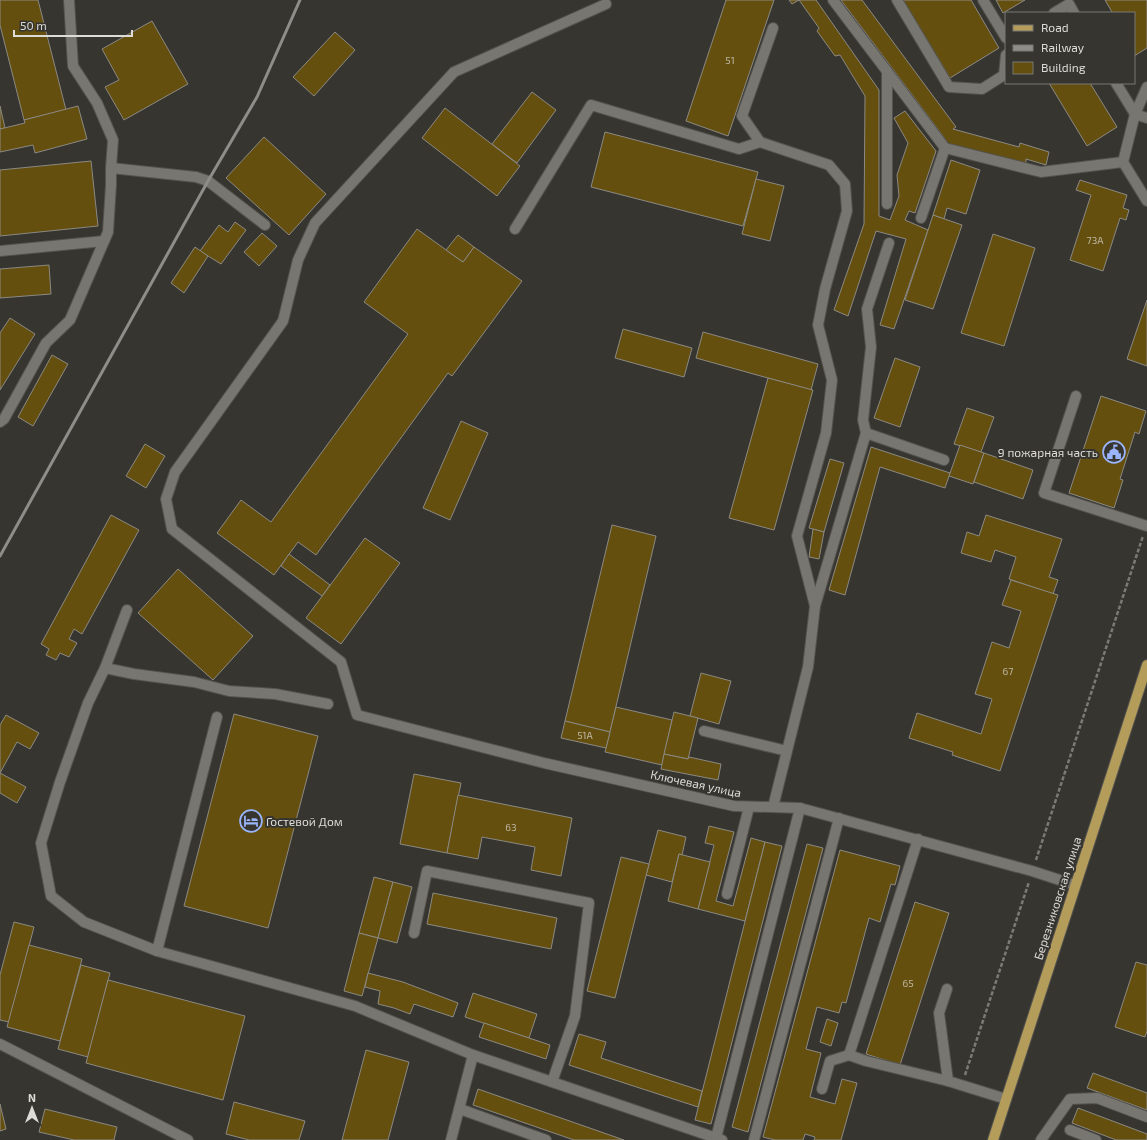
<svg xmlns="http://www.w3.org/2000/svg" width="1147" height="1140" font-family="'Exo 2',sans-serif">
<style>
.building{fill:#644f0e;stroke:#8b8983}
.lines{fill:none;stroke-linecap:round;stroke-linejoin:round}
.minor-casing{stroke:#53524e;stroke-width:12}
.major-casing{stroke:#53524e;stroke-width:12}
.path{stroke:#7b7a75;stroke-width:2.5;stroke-dasharray:4 2;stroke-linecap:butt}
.minor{stroke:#787670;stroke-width:10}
.major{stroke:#b49c5a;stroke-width:10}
.rail{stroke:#8f8d89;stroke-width:3}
.labels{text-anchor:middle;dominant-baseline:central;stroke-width:4;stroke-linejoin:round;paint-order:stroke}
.number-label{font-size:10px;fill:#bfb9a6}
.poi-label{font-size:12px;fill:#dddcd8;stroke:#373530;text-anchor:end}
.street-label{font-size:12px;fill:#dddcd8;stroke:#373530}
</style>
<rect width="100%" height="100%" fill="#373530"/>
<g class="building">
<polygon points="0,0 38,0 66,110 24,120 0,25"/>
<polygon points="726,0 774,0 728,136 686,121"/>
<polygon points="789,0 816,0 879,90 879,216 890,220 899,196 897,175 908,143 894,118 905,111 936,151 915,213 909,211 905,220 928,230 894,329 880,325 906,239 876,231 848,316 834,310 864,224 865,96 840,55 835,56 817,31 819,28 799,0 792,4"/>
<polygon points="841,0 862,0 956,127 953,129 1019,147 1020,143 1049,152 1046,165 1026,159 1026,164 948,144 943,136"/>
<polygon points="903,0 971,0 999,48 950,78"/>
<polygon points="996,0 1025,0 1003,13"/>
<polygon points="1105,0 1147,0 1147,48 1134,56 1134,13 1110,13 1112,12"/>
<polygon points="152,21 188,84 124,120 105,87 119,80 102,49"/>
<polygon points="335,32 355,50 314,96 293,77"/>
<polygon points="1049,83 1090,83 1117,127 1087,146"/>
<polygon points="532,92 556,110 517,163 492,144"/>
<polygon points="0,106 5,128 0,129"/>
<polygon points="78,106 87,139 35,153 33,145 0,152 0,129 25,123 24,120"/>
<polygon points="445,108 520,166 497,196 422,138"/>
<polygon points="605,132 758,172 743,226 591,187"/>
<polygon points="264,137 326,194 289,235 226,178"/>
<polygon points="951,160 980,170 966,214 947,208 944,219 933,215"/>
<polygon points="91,161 98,226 0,236 0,170"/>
<polygon points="756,179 784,186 770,241 742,234"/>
<polygon points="1080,180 1127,195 1123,208 1129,210 1126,220 1120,218 1103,271 1070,260 1091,195 1076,190"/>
<polygon points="933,215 962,225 933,309 905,300"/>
<polygon points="235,222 246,230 221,264 200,251 219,225 228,232"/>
<polygon points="417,229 463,262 474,247 522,281 452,376 448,373 316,555 298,542 274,575 217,533 241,500 271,522 408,334 364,302"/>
<polygon points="262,233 277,246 259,266 244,252"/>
<polygon points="993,234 1035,248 1004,346 961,333"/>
<polygon points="458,235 474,247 463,262 446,250"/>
<polygon points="195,247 208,256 184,293 171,283"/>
<polygon points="49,265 51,294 0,298 0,269"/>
<polygon points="1147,300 1147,366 1127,359"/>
<polygon points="10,318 35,334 0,390 0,333"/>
<polygon points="623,329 692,348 684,377 615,358"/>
<polygon points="703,332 818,364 811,390 696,358"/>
<polygon points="52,355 68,364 33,426 18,417"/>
<polygon points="895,358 920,367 900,427 874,418"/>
<polygon points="768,378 813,390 774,530 729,518"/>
<polygon points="1101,396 1146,411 1139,434 1135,432 1120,479 1123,480 1114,508 1069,493"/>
<polygon points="967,408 994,417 981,452 954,444"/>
<polygon points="461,421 488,433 450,520 423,508"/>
<polygon points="145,444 165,456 146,488 126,476"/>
<polygon points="960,445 984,453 973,484 949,476"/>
<polygon points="871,447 950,473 945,488 880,467 845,595 829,590"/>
<polygon points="984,453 1033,470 1023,499 974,482"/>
<polygon points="830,459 844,463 824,532 809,528"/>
<polygon points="111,515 139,530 82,634 74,629 69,639 77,643 69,657 60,653 56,660 46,655 49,649 41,644"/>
<polygon points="986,515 1062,539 1049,577 1058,580 1053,594 1009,579 1016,557 995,550 991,562 961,553 967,532 979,536"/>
<polygon points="612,525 656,536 610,732 565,721"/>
<polygon points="813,529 824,532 819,559 809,557"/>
<polygon points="365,538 400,563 341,644 306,618"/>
<polygon points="289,554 330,585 322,596 281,566"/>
<polygon points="178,569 253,636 213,680 138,613"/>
<polygon points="1011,580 1058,595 1000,771 952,755 953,752 909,738 917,713 981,734 992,699 975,694 992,642 1009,648 1021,611 1002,605"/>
<polygon points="701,673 731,681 719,724 690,716"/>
<polygon points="616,707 672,720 662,765 605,752"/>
<polygon points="674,712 698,718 688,759 664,754"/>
<polygon points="234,714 318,736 268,928 184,906"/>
<polygon points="6,715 39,733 30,749 17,742 0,773 26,787 17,803 0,793 0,725"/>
<polygon points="565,721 610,732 606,748 561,738"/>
<polygon points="664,754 688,759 689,757 721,764 718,780 661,769"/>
<polygon points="414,774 461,783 447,853 400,844"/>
<polygon points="458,795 572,818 561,876 531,870 535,847 482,837 478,859 447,853"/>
<polygon points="709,826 734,832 716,901 733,906 751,838 765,842 745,921 698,909 714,845 705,843"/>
<polygon points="658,830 686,837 682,855 679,854 672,882 646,875"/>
<polygon points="765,842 782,846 711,1124 695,1120"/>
<polygon points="807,844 823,848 748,1132 732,1127"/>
<polygon points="840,850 900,866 895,885 891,884 880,922 869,918 846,1003 842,1002 839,1013 817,1007 806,1049 821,1053 810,1097 835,1104 842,1079 857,1083 841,1140 814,1140 815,1137 805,1134 803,1140 775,1140 763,1137"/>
<polygon points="679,854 710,862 698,909 668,901"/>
<polygon points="621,857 649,864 615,998 587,991"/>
<polygon points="374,877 393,882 378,938 359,933"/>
<polygon points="393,882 412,887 397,943 378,938"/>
<polygon points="433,893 557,918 551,949 427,924"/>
<polygon points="915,902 949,913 900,1065 866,1054"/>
<polygon points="14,922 34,927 9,1022 0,1020 0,975"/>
<polygon points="359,933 378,938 362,996 344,991"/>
<polygon points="29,945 82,959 60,1041 7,1027"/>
<polygon points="1136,962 1147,965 1147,1031 1145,1037 1115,1027"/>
<polygon points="81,965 110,973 88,1057 58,1049"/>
<polygon points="368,973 403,982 458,1003 453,1017 414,1004 410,1014 394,1008 378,1004 380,991 365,987"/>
<polygon points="108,980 245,1016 223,1100 86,1063"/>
<polygon points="473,993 537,1014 529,1038 465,1017"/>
<polygon points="827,1019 838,1023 831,1046 820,1042"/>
<polygon points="484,1023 550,1045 546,1059 479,1037"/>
<polygon points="579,1034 606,1042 601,1058 702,1091 698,1107 569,1065"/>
<polygon points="366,1050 409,1062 388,1140 342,1140"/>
<polygon points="1093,1073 1147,1093 1147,1110 1087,1088"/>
<polygon points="478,1089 624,1140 574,1140 473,1105"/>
<polygon points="234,1102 305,1121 299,1140 249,1140 226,1134"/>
<polygon points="0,1104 6,1129 0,1131"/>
<polygon points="1078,1108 1147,1134 1147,1140 1116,1140 1072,1123"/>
<polygon points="45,1109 117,1127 114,1140 74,1140 39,1132"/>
</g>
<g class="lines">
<g class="minor-casing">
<g id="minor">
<polyline points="833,0 945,148 1041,172 1123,162"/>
<polyline points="897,0 949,87 982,89 1004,75 1006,55"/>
<polyline points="983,0 1006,38"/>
<polyline points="606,4 454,72 315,223 298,260 283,321 175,472 166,499 172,529 341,662 357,715 544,763 734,806 800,808 1032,871 1075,885"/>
<polyline points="1054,13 1069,4 1074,13"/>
<polyline points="887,71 887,204"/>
<polyline points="1116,83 1135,114 1123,162 1147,201"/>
<polyline points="1147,87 1135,114 1147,118"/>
<polyline points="760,142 742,116 773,28"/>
<polyline points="111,168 196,177 208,181 265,225"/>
<polyline points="921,218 945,148"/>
<polyline points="515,229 591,105 739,149 760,142 829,165 845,184 847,211 825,289 818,325 832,380 826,433 797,536 815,606"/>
<polyline points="0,251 104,241"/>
<polyline points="1076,396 1044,493 1147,526"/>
<polyline points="0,422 4,419 46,343 70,320 108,232 111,185 111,168 113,140 97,103 73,66 69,0"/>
<polyline points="866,433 863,420 871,347 867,309 889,243"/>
<polyline points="127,610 105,668 88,703 60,782 41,843 51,896 84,922 157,951 355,1006 473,1055 722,1140"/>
<polyline points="105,668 134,674 194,682 229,691 275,694 328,704"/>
<polyline points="704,731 787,751"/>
<polyline points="773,807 808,667 815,606 866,433 944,460"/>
<polyline points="727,894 749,807"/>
<polyline points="414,933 427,871 589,903 575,1016 552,1082"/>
<polyline points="157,951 217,717"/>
<polyline points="947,989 939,1013 948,1081 1006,1099"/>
<polyline points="0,1044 188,1140"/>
<polyline points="849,1055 918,839"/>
<polyline points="822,1089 830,1061 849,1055 866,1061 948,1081"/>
<polyline points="460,1109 546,1140"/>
<polyline points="1070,1130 1096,1140"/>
<polyline points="716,1138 800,808"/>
<polyline points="451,1140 473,1055"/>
<polyline points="754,1140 839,818"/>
<polyline points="1041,1140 1070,1099 1097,1098 1147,1117"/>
</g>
</g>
<g class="major-casing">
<polyline id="major" points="993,1140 1147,665"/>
</g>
<g class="path">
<polyline points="1036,860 1143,536"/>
<polyline points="965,1075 1029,882"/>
</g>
<use href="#minor" class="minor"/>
<use href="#major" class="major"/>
<polyline class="rail" points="0,556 208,181 257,97 300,0"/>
</g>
<defs>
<g id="civic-ring" transform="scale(1.15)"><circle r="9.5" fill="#373530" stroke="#9bb5fd" stroke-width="1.5"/><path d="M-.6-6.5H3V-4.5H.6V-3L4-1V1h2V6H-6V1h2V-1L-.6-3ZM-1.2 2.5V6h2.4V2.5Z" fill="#9bb5fd"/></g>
<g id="hotel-ring" transform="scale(1.15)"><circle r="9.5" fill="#373530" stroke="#9bb5fd" stroke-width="1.5"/><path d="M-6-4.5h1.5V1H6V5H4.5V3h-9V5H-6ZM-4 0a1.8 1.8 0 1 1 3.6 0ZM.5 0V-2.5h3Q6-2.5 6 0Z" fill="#9bb5fd"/></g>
</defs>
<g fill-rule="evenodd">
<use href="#civic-ring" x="1114" y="452"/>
<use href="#hotel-ring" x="251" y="821"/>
</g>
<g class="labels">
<g class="number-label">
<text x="730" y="60">51</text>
<text x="1095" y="240">73А</text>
<text x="1008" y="671">67</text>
<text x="585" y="735">51А</text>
<text x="511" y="827">63</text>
<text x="908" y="983">65</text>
</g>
<g class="poi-label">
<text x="1098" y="452">9 пожарная часть</text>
<text x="266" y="821" text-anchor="start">Гостевой Дом</text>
</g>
<g class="street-label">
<text transform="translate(696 783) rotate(12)">Ключевая улица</text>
<text transform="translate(1057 898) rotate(-72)">Березниковская улица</text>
</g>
</g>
<rect x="1005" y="12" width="130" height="72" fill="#373530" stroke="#797873"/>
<rect x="1013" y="25" width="20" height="6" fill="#b49c5a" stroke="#797873"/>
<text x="1041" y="32" font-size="12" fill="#dddcd8">Road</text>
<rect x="1013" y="45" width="20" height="6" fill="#8f8d89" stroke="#797873"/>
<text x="1041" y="52" font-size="12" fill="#dddcd8">Railway</text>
<rect x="1013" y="62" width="20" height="12" fill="#644f0e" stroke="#797873"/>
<text x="1041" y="72" font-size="12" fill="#dddcd8">Building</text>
<g transform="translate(32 1108)" stroke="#373530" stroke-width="3" paint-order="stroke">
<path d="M0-3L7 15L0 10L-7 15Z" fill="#dddcd8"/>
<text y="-6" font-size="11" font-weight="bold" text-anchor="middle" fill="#dddcd8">N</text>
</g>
<path d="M14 30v6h118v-6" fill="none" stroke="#dddcd8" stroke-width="2"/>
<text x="20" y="30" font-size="12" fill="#dddcd8" stroke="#373530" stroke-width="3" paint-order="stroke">50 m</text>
</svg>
